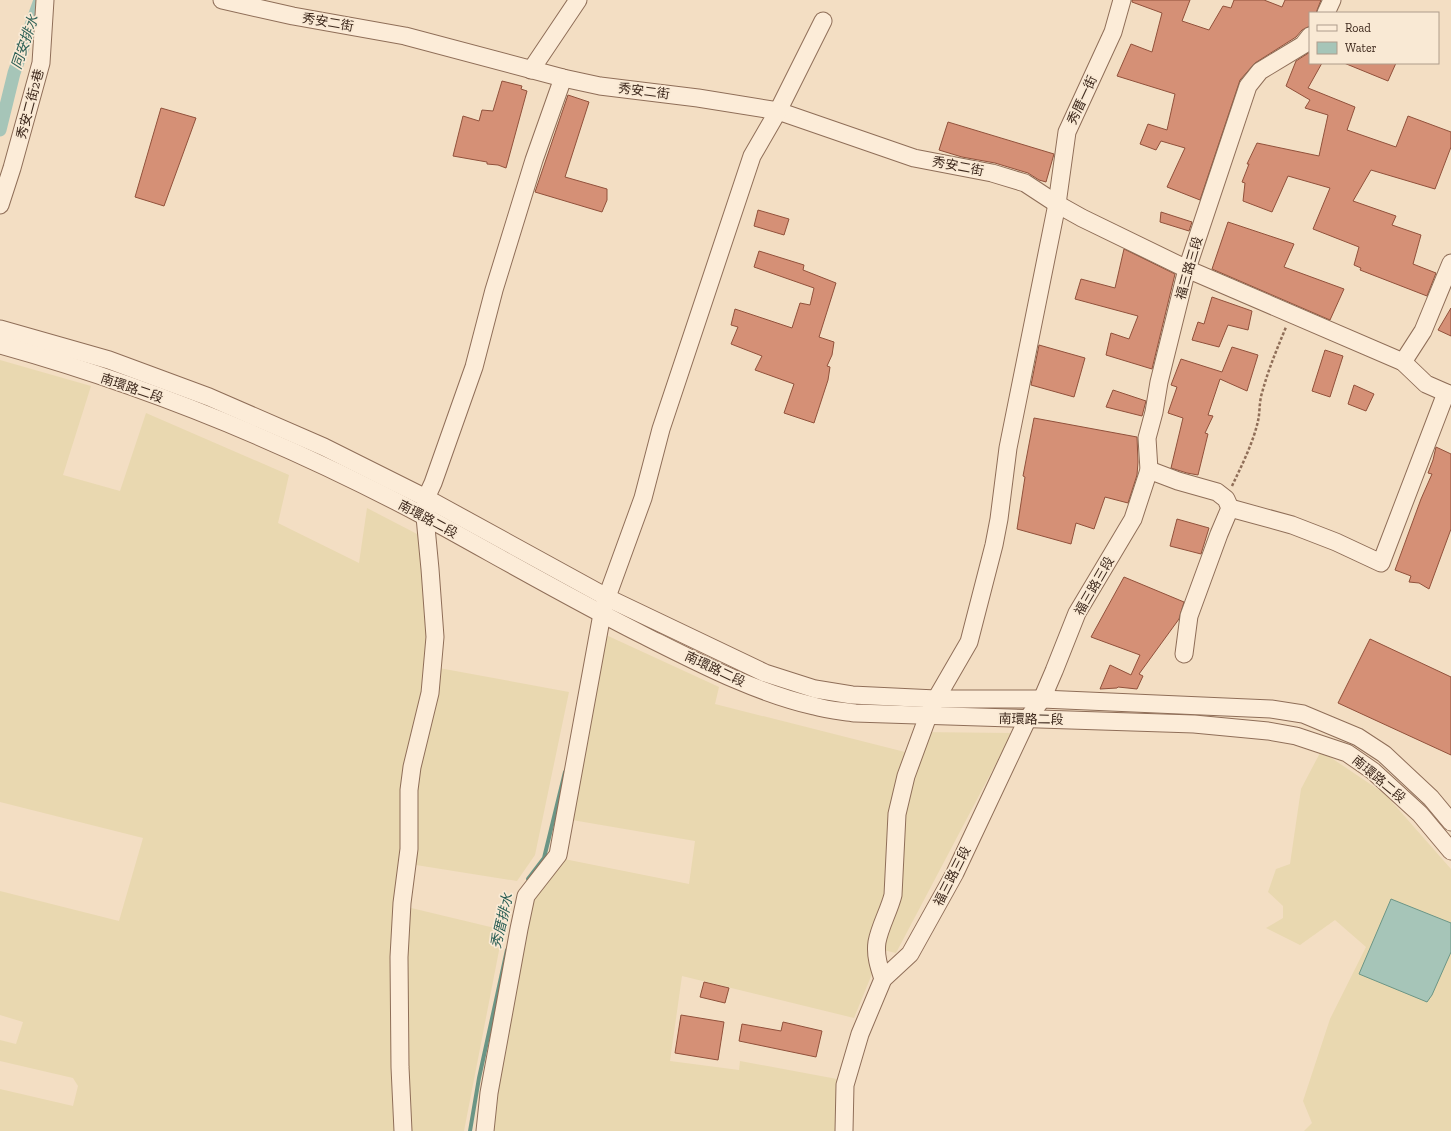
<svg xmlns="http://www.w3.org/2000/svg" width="1451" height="1131" font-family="'Zilla Slab','Noto Sans TC',serif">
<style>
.farmland{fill:#e9d8b0}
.water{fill:#a6c5b8;stroke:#6b9585}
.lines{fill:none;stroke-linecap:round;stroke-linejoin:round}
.stream{stroke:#6b9585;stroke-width:4}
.canal{stroke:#a6c5b8;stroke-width:13}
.building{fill:#d59076;stroke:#91513b}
.minor-casing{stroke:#8f6e58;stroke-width:19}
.path{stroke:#8f6e58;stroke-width:2.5;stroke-dasharray:3 2;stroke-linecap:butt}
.minor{stroke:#fcecd8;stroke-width:17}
.labels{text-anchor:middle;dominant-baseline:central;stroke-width:3.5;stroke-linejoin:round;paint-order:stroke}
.street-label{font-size:13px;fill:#3e291d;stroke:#f9e9d4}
.water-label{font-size:14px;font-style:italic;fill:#2b5f55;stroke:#f9e9d4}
</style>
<rect width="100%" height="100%" fill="#f3dec3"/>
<g class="farmland">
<polygon points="0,360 91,386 63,475 120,491 146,413 289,475 278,523 359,563 367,508 419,535 428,666 569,692 535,855 517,881 416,865 407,907 503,930 464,1131 0,1131 0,1089 73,1106 78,1086 73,1078 0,1061 0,1040 16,1044 23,1022 0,1015 0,891 119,921 143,838 0,802"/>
<polygon points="606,635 719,687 715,704 905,752 917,732 1012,733 896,953 871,947 874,969 854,1018 682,976 670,1061 739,1070 740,1061 837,1079 837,1131 489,1131 532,900 559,858 689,884 695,841 572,820"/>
<polygon points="1321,751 1385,794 1451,869 1451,1131 1304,1131 1312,1123 1303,1101 1330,1019 1366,947 1335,920 1300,945 1266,928 1283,918 1283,906 1268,892 1276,869 1290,864 1301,789"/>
</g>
<polygon class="water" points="1391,899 1451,923 1451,952 1432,995 1427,1002 1359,974"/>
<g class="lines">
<g class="stream">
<polyline points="528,879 544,858 565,772"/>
<polyline points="470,1131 479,1078 507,950"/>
</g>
<polyline class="canal" points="0,130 14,73 40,0"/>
</g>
<g class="building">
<polygon points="1132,0 1190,0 1182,21 1209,30 1223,6 1231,8 1234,0 1264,0 1282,7 1285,0 1321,0 1316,13 1310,13 1310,26 1302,30 1296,37 1255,63 1240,80 1200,200 1167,187 1185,148 1161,141 1156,150 1140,144 1148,124 1167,130 1175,94 1117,76 1131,44 1152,52 1162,13 1132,2"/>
<polygon points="1310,52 1310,63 1322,63 1308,88 1355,107 1347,130 1396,147 1408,116 1451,132 1451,147 1435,189 1371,170 1353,201 1396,216 1392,225 1421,235 1413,264 1436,273 1427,296 1360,270 1361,268 1354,265 1359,247 1313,229 1330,188 1288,176 1272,212 1243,201 1245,183 1242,182 1249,164 1247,164 1257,143 1319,156 1328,115 1305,108 1310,100 1286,86 1296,61"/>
<polygon points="1344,63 1396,63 1388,81"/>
<polygon points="502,81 522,86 521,89 527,91 506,168 498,165 487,164 487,162 453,156 463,116 479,121 482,110 493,111"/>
<polygon points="568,95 589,102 565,177 607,189 607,200 602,212 535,192"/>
<polygon points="161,108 196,118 164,206 135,197"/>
<polygon points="948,122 1054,154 1046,182 1039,180 1028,173 995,163 962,157 939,150"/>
<polygon points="758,210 789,219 784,235 754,226"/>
<polygon points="1161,212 1192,222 1189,231 1160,222"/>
<polygon points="1228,222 1294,244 1284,267 1344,289 1330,320 1212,269"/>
<polygon points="1124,249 1175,274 1152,369 1106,355 1111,333 1129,339 1138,316 1075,299 1081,279 1115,288"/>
<polygon points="759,251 804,265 803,270 836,283 819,337 834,342 832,355 827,366 830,367 828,380 814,423 784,413 794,384 755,370 762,356 731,344 738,327 731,325 735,309 792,328 800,303 810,305 814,288 754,267"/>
<polygon points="1212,297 1252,311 1248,330 1228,325 1219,347 1192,340 1198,322 1204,324"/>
<polygon points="1451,308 1451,336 1438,330"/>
<polygon points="1039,345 1085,358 1074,397 1031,385"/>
<polygon points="1232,347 1258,355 1247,391 1220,379 1208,415 1213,416 1205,433 1208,434 1198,475 1187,473 1171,468 1183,418 1168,413 1177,387 1171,385 1181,359 1222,372"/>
<polygon points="1325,350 1343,356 1330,397 1312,391"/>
<polygon points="1354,385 1374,394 1366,411 1348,404"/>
<polygon points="1113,390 1146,401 1142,416 1106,407"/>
<polygon points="1034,418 1137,437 1138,462 1137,475 1128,503 1105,497 1094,529 1076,523 1071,544 1017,529 1025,477 1023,476"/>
<polygon points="1436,447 1451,454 1451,529 1429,589 1419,583 1409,582 1411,576 1395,570 1421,499 1432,474 1428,473 1433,460"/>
<polygon points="1177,519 1209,528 1201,554 1170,546"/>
<polygon points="1124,577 1184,602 1179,619 1139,674 1143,676 1137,689 1118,687 1117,688 1100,689 1110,665 1131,675 1140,655 1091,637"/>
<polygon points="1370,639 1451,677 1451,755 1338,703"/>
<polygon points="704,982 729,988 725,1003 700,997"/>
<polygon points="681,1015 724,1022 718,1060 675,1053"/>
<polygon points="783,1022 822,1031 816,1057 739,1041 742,1024 781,1031"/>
</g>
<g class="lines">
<g class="minor-casing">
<g id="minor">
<polyline points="222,0 293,16 405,36 563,78 600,86 698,98 778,111 914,158 992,173 1025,183 1057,204 1082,218 1187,269 1403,362 1426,384 1451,395"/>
<polyline points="1326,13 1332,0"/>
<polyline points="531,70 578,0"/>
<polyline points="0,205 12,168 41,63 45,0"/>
<polyline points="0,329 109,360 209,397 324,447 426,498 612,600 765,673 815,689 852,695 936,699 1042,699 1271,709 1303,714 1358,737 1384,754 1431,798 1451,822"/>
<path d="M0,345C148,386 291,445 426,517C499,557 571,599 645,636C699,663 754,692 814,706C827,710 842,711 855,713L1194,724L1268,731L1296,736L1347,753L1373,771L1420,814L1451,851"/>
<polyline points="1403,362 1423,331 1451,263"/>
<polyline points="1149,470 1178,481 1217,492 1226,499 1230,508 1219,534 1189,616 1184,654"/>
<polyline points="1230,508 1292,525 1336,542 1381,563 1446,393"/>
<path d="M883,979C879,967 875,955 877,942C880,926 889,911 893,895L897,814L906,776L928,716L936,699L969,642L994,545L999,519L1008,448L1057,204L1067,132L1113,32L1122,0"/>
<polyline points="403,1131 400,1067 399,957 402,903 409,849 409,790 412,767 430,693 435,637 430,569 425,517 426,498 433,483 474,367 494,290 534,160 563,78"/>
<polyline points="485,1131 489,1093 519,929 526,896 558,855 602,614 607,597 643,498 661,429 752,156 778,111 823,21"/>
<polyline points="844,1131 845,1085 860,1034 883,979 910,954 955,873 1028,718 1042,699 1054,671 1077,613 1133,519 1149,470 1147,438 1154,412 1159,382 1187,269 1248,86 1260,71 1303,45 1310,36"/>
</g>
</g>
<path class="path" d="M1232,486C1242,465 1253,443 1258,421C1260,413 1259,402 1262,393C1268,370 1277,349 1286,327"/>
<use href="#minor" class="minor"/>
</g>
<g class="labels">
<g class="street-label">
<text transform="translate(328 22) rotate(10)">秀安二街</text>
<text transform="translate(644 91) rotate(7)">秀安二街</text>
<text transform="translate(1082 100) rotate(-65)">秀厝一街</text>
<text transform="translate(30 104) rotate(-75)">秀安二街2巷</text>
<text transform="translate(958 166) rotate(11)">秀安二街</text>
<text transform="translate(1189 268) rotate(-74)">福三路三段</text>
<text transform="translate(132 388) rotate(19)">南環路二段</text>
<text transform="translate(428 519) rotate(28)">南環路二段</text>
<text transform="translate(1094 586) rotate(-60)">福三路三段</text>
<text transform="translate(715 669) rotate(25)">南環路二段</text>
<text transform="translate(1031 719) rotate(1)">南環路二段</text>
<text transform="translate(1379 779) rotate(40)">南環路二段</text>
<text transform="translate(952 876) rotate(-63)">福三路三段</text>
</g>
<g class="water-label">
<text transform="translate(25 42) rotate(-71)">同安排水</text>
<text transform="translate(502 921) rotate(-77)">秀厝排水</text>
</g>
</g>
<rect x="1309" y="12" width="130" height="52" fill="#f9e9d4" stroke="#ae9c8b"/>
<rect x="1317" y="25" width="20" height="6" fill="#fcecd8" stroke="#ae9c8b"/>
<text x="1345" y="32" font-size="12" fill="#3e291d">Road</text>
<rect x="1317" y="42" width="20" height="12" fill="#a6c5b8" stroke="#ae9c8b"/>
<text x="1345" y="52" font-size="12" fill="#3e291d">Water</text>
</svg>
